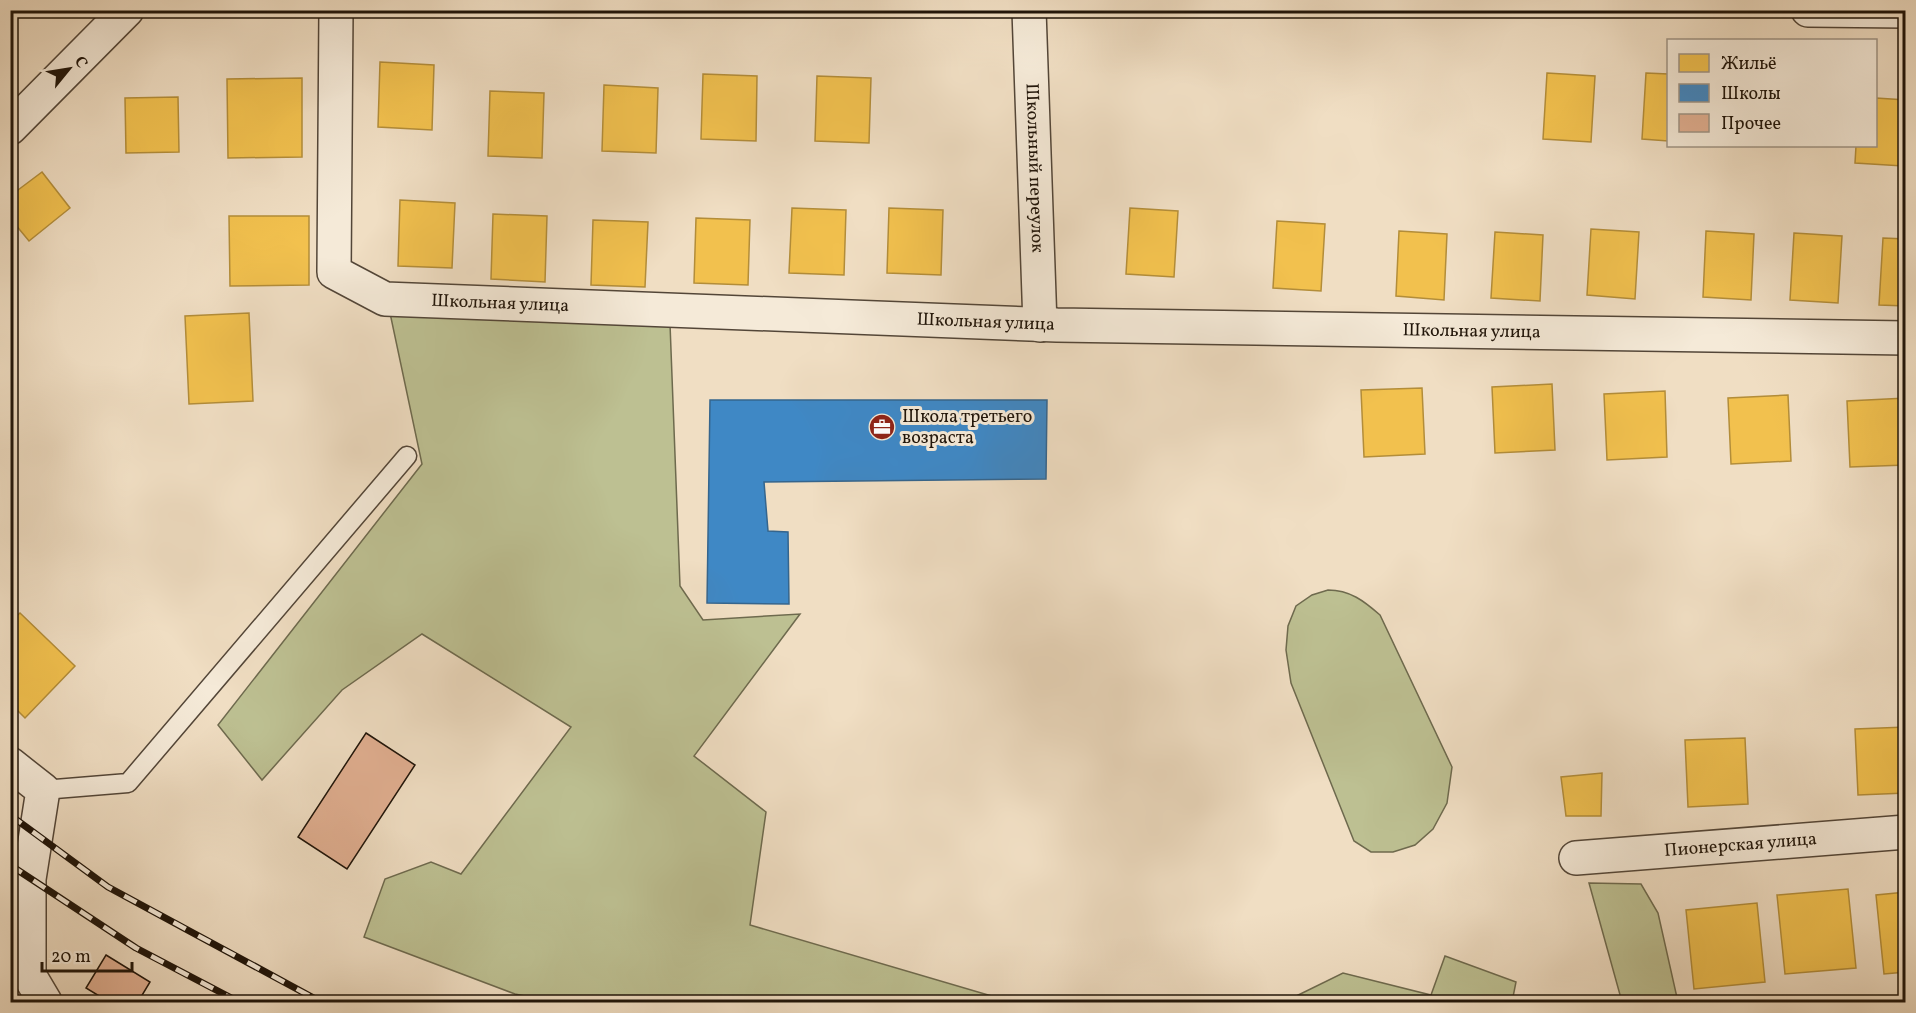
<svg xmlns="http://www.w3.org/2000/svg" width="1916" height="1013" font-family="Vollkorn,serif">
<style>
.green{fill:#bdc092;stroke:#6e6a4e;stroke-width:1.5}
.homes{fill:#f2c14e;stroke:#b38d39;stroke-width:1.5}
.schools{fill:#3f88c5;stroke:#35658d;stroke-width:1.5}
.building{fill:#e1af91;stroke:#1f1409;stroke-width:1.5}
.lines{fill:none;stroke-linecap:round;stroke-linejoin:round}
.lane-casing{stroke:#534638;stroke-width:21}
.street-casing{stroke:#534638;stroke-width:36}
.lane{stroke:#f5ead8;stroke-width:18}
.street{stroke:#f5ead8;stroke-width:33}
.rail-casing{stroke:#1f1409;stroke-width:7}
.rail{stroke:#f5ead8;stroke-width:4.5;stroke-dasharray:14;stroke-linecap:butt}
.labels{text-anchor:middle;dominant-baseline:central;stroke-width:6;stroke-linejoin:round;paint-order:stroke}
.street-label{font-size:18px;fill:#1f1409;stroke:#f5ead8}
.poi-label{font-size:18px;fill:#1f1409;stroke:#f5ead8;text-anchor:start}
</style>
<rect width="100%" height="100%" fill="#f0dec3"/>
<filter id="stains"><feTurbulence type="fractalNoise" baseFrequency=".00333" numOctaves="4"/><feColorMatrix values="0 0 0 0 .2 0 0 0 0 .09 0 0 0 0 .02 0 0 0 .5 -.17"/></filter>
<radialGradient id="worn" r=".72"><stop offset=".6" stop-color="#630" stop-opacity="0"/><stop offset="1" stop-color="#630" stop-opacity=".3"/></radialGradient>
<g class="green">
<polygon points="390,313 670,324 680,586 703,620 800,614 694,756 766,812 750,925 1012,1002 554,1002 515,994 364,937 385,879 431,862 461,874 571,727 422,634 342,690 262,780 218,725 422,464"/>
<path d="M1328,590C1350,590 1364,601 1380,615L1452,767L1447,803L1433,829L1415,845L1393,852H1371L1354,841L1291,683L1286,650L1288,626L1296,606L1312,595Z"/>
<polygon points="1589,883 1641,884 1658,913 1678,1002 1622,1002"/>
<polygon points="1445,956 1516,982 1512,1002 1284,1002 1343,973 1431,995"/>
</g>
<g class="homes">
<polygon points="380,62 434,65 432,130 378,127"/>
<polygon points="1547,73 1595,76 1591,142 1543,139"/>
<polygon points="1646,73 1668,74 1668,141 1642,139"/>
<polygon points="703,74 757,76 756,141 701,139"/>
<polygon points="817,76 871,78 869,143 815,141"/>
<polygon points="302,78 302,157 228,158 227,79"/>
<polygon points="604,85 658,88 656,153 602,151"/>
<polygon points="490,91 544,93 542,158 488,156"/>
<polygon points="178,97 179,152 126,153 125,98"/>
<polygon points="1876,98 1906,100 1903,166 1855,163 1856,146 1876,146"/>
<polygon points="42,172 70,208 29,241 10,218 10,196"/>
<polygon points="400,200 455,203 452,268 398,266"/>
<polygon points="792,208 846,210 844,275 789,273"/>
<polygon points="889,208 943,210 941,275 887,273"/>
<polygon points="1130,208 1178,211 1174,277 1126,274"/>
<polygon points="493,214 547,216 545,282 491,279"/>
<polygon points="229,216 309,216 309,285 230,286"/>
<polygon points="696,218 750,220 748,285 694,283"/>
<polygon points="593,220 648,222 645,287 591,285"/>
<polygon points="1277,221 1325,224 1321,291 1273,288"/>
<polygon points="1591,229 1639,232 1635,299 1587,295"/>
<polygon points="1399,231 1447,234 1444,300 1396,296"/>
<polygon points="1706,231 1754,234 1751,300 1703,297"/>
<polygon points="1495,232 1543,235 1540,301 1491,298"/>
<polygon points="1794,233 1842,236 1838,303 1790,300"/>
<polygon points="1883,238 1906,239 1906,306 1879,305"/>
<polygon points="249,313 253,401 189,404 185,316"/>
<polygon points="1552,384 1555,450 1495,453 1492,387"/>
<polygon points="1422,388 1425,454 1364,457 1361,390"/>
<polygon points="1665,391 1667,457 1607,460 1604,394"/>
<polygon points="1788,395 1791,461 1731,464 1728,398"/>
<polygon points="1906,398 1906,465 1850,467 1847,401"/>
<polygon points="20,613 75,666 25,718 10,703 10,622"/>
<polygon points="1906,727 1906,793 1858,795 1855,729"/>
<polygon points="1745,738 1748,804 1688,807 1685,740"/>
<polygon points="1602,773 1601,816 1566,816 1561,777"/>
<polygon points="1848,889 1856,968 1785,974 1777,895"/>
<polygon points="1906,892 1906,972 1884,974 1876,895"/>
<polygon points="1757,903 1765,982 1694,989 1686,910"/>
</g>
<polygon class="schools" points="710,400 1047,400 1046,479 764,482 768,531 788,532 789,604 707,603"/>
<g class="building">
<polygon points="366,733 415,765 347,869 298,837"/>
<polygon points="106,955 150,982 138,1002 109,1002 86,988"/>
</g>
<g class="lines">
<g class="lane-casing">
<polyline id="lane" points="43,790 128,783 407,456"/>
</g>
<g class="street-casing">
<g id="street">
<path id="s1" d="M336,10L334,272L385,299L1057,325L1906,338"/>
<path id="s2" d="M1029,10L1040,325"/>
<polyline points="1808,10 1906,11"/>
<polyline points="10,128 127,10"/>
<polyline points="10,764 43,790 29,879 29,975 45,1002"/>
<path id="s3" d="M1576,858L1906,832"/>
</g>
</g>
<use href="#lane" class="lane"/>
<use href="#street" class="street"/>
<g class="rail-casing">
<g id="rail">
<polyline points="10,815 108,887 321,1002"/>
<polyline points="10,865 136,948 239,1002"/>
</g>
</g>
<use href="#rail" class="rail"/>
</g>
<defs>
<g id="office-disc" transform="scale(1.35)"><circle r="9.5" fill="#8f2418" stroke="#f5ead8"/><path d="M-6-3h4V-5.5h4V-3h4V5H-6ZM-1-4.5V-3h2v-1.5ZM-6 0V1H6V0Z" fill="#fff"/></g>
</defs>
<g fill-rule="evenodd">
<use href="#office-disc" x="882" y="427"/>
</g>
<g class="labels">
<g class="street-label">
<text stroke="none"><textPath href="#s2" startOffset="158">Школьный переулок</textPath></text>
<text stroke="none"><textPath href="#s1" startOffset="435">Школьная улица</textPath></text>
<text stroke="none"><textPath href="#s1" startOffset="921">Школьная улица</textPath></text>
<text stroke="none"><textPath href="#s1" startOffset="1407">Школьная улица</textPath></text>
<text stroke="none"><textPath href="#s3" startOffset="165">Пионерская улица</textPath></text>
</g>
<g class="poi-label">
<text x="902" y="417">Школа третьего<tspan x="902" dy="21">возраста</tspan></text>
</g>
</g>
<rect width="1916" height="1013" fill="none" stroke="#f0dec3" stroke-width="36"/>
<rect x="12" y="12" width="1892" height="989" fill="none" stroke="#1f1409" stroke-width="3"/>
<rect x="18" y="18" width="1880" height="977" fill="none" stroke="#1f1409" stroke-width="1.5"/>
<rect x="1667" y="39" width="210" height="108" fill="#f5ead8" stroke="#9f9485" stroke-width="1.5"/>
<rect x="1679" y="54" width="30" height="18" fill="#f2c14e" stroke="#9f9485" stroke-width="1.5"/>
<text x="1721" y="69" font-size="18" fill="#1f1409">Жильё</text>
<rect x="1679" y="84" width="30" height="18" fill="#3f88c5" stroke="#9f9485" stroke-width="1.5"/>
<text x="1721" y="99" font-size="18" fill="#1f1409">Школы</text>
<rect x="1679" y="114" width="30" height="18" fill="#e1af91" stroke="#9f9485" stroke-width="1.5"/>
<text x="1721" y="129" font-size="18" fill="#1f1409">Прочее</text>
<g transform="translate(69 69) rotate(60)" stroke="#f5ead8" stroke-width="4.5" paint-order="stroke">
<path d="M0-4.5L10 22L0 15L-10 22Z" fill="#1f1409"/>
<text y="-9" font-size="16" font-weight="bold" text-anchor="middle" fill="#1f1409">С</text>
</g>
<path d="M42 962v9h90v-9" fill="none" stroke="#1f1409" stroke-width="3"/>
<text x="51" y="962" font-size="18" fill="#1f1409" stroke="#f5ead8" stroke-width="4.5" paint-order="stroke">20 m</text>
<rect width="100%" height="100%" filter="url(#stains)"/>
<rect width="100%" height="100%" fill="url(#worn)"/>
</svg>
